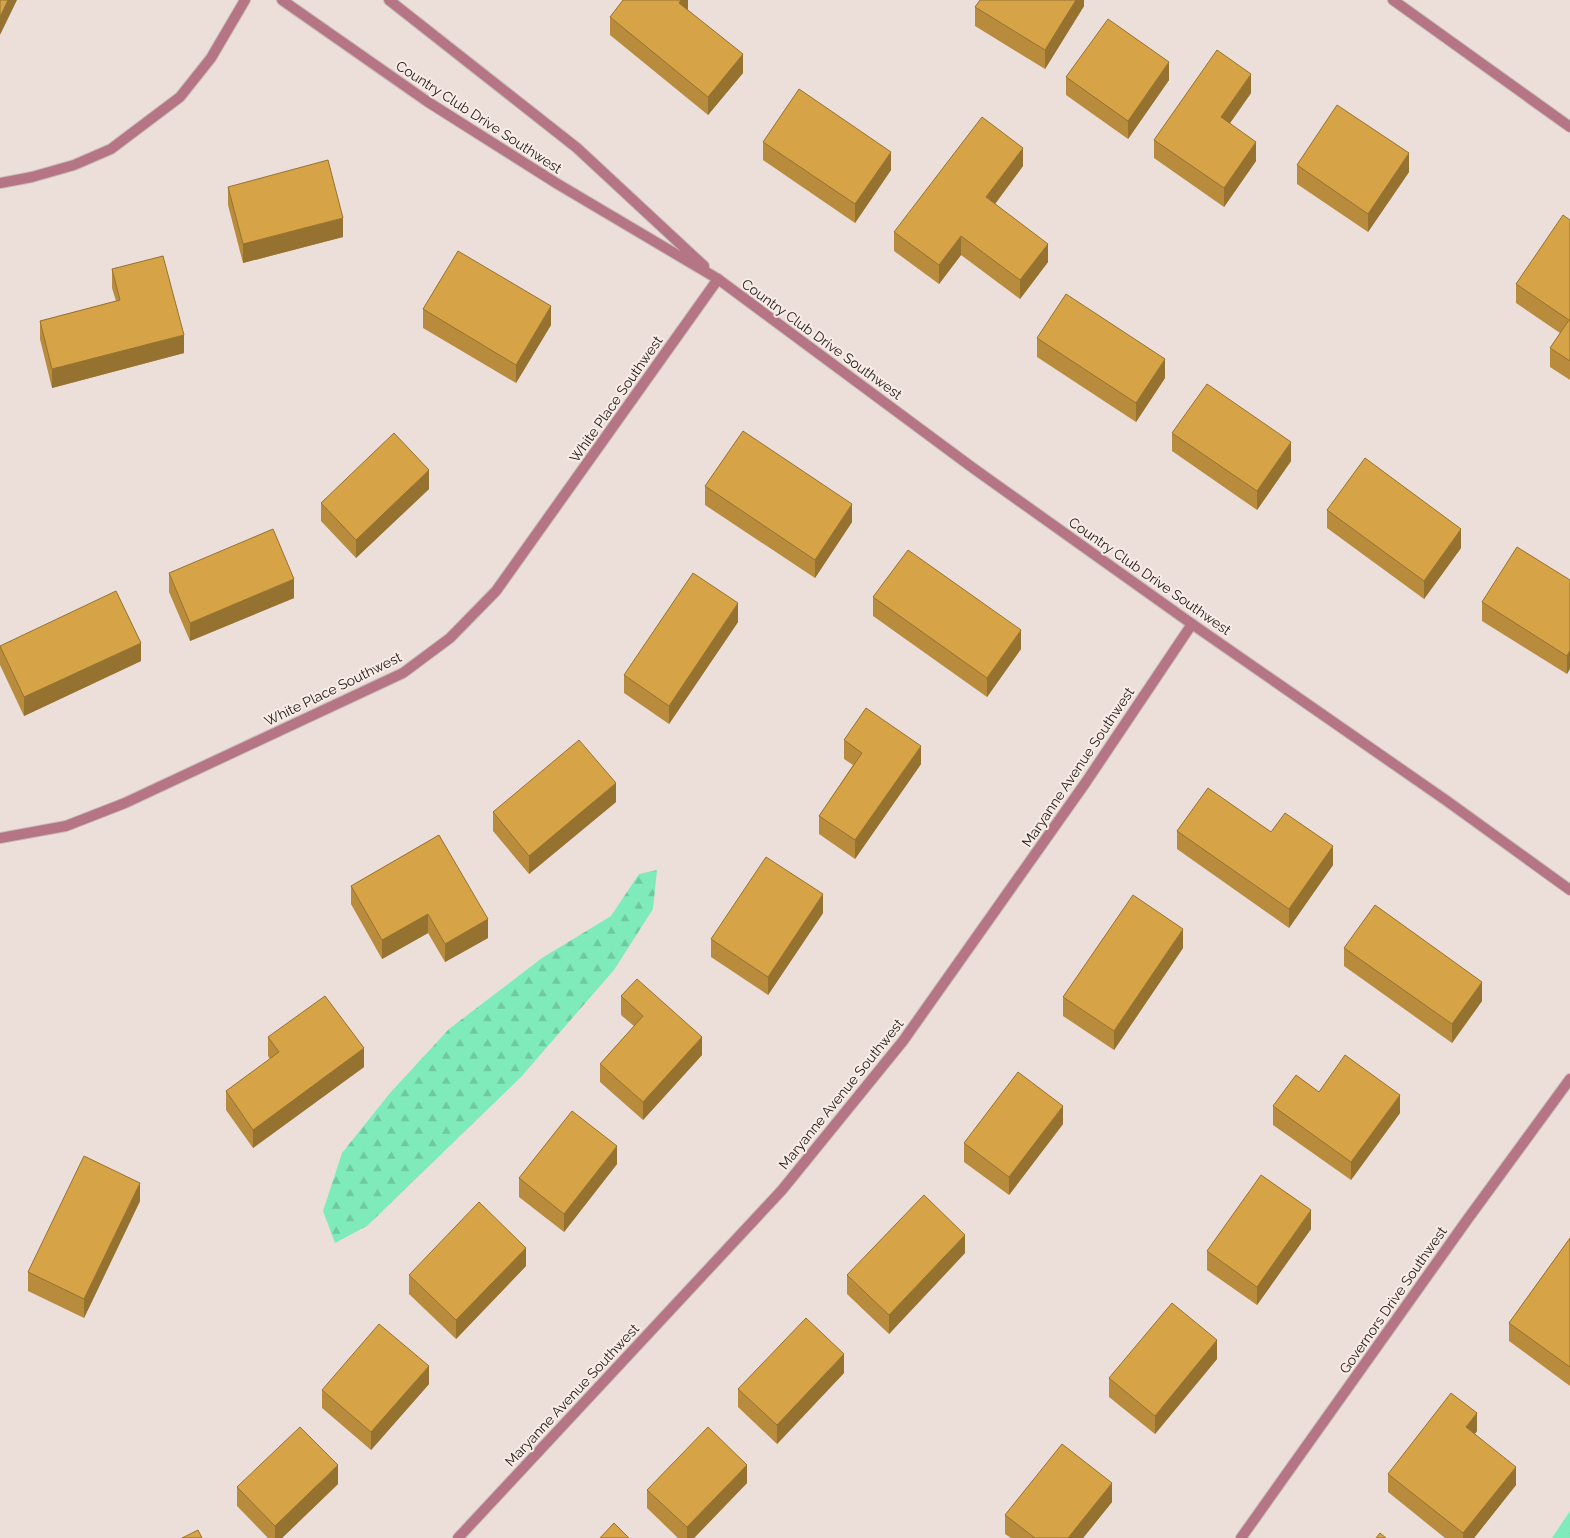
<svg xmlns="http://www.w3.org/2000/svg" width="1570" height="1538" font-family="Raleway,sans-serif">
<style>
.forest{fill:url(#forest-firs)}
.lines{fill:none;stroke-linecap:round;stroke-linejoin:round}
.street-casing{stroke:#c8bdb7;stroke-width:12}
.street{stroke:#b57584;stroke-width:10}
.wall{fill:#b88c3c}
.shaded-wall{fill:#967231}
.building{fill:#d6a346;stroke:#967231}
.labels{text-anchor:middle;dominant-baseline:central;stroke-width:4;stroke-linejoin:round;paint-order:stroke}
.street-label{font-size:14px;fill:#24201e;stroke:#f9ece6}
</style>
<defs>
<pattern id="forest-firs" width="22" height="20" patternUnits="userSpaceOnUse" patternTransform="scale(1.25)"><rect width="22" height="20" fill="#7febbb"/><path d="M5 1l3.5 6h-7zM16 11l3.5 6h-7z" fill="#6ec9a0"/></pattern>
</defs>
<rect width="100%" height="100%" fill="#ecdfd9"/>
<g class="forest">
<polygon points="657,870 653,909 614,970 521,1077 367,1226 335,1243 323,1211 342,1153 390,1093 449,1029 542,958 611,916 639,874"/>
<polygon points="1570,1511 1570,1538 1552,1538"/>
</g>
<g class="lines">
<g class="street-casing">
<g id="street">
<polyline points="282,0 428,102 556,183 718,279 973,468 1192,624 1447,801 1570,890"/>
<polyline points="389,0 577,148 704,266"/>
<polyline points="1393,0 1570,127"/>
<polyline points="0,183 32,177 74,165 111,149 180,97 211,58 245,0"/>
<polyline points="0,838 66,826 125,803 403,673 450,638 496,591 718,279"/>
<polyline points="458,1538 782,1190 903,1041 1086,782 1192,624"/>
<polyline points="1241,1538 1467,1220 1570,1079"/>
</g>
</g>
<use href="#street" class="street"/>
</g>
<g class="wall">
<polygon points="688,0 688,10 743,73 708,115 610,35 610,17"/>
<polygon points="1084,0 1084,6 1045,69 975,26 975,7"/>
<polygon points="1066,77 1169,80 1128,139 1066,95"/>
<polygon points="1251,93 1230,123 1256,161 1224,207 1154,158 1154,140"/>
<polygon points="763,142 891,170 855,223 763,160"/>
<polygon points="1297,165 1409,172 1368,232 1297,184"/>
<polygon points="1023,166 995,204 1048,262 1020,299 961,255 939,284 894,251 894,232"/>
<polygon points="228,187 343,237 243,263 228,205"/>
<polygon points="1570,220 1570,380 1550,367 1550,348 1560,333 1516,303 1516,284"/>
<polygon points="112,269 184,353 52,388 40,339 40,321 116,301 112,288"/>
<polygon points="423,309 551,325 516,383 423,328"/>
<polygon points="1037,338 1165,378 1136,422 1037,357"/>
<polygon points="1172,433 1291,461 1257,510 1172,451"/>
<polygon points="705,486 852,522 815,578 705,505"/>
<polygon points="429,489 356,558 321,521 321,503"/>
<polygon points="1327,510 1461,548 1424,599 1327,528"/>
<polygon points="169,573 294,598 190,641 169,592"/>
<polygon points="1570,580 1567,674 1482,621 1482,602"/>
<polygon points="873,597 1021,649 987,697 873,616"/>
<polygon points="738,622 669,724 624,693 624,675"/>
<polygon points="0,646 141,661 24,716 0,665"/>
<polygon points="844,740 921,764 855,859 819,834 819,816 853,765 844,759"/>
<polygon points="616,802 529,874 493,831 493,812"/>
<polygon points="1177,831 1271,832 1333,865 1289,928 1177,849"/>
<polygon points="439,835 488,938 445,962 428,933 382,959 351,904 351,886"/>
<polygon points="823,913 768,995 711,957 711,939"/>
<polygon points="1183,948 1114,1050 1063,1016 1063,997"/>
<polygon points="1344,948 1482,1001 1452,1043 1344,966"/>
<polygon points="621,996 702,1055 643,1120 600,1082 600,1064 634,1026 621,1015"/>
<polygon points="268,1037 364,1067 253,1148 226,1110 226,1091 270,1059 268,1056"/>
<polygon points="1319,1092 1400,1113 1351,1180 1273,1125 1273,1106"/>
<polygon points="1063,1124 1009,1195 964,1162 964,1143"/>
<polygon points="617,1164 564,1232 519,1197 519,1178"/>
<polygon points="140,1201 84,1318 28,1291 28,1272"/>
<polygon points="1311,1229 1257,1305 1207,1270 1207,1251"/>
<polygon points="1570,1238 1570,1386 1509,1341 1509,1323"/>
<polygon points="965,1253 889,1334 847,1294 847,1275"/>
<polygon points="526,1266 456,1339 409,1294 409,1275"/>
<polygon points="1217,1359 1155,1434 1109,1397 1109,1378"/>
<polygon points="844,1373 777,1444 738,1407 738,1389"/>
<polygon points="429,1384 371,1450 322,1408 322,1390"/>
<polygon points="1477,1431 1475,1434 1516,1485 1474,1538 1445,1538 1388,1492 1388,1474"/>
<polygon points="747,1483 694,1538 678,1538 647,1508 647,1490"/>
<polygon points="338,1484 282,1538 268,1538 237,1506 237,1487"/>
<polygon points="1112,1502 1083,1538 1011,1538 1005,1534 1005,1515"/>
</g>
<g class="shaded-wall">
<polygon points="8,0 17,0 0,35 0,17"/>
<polygon points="681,0 688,0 688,11 679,3"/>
<polygon points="1076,0 1084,0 1084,6 1045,69 1045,50"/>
<polygon points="743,54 743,73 708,115 708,97"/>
<polygon points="1169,62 1169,80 1128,139 1128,121"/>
<polygon points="1251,74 1251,93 1221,136 1221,117"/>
<polygon points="1256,142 1256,161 1224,207 1224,188"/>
<polygon points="1023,148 1023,166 986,216 986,197"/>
<polygon points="891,152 891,170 855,223 855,204"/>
<polygon points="1409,153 1409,172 1368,232 1368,214"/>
<polygon points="343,218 343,237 243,263 243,244"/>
<polygon points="961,236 961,255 939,284 939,265"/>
<polygon points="1048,244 1048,262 1020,299 1020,280"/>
<polygon points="551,306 551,325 516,383 516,365"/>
<polygon points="184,335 184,353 52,388 52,369"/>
<polygon points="1165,359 1165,378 1136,422 1136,403"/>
<polygon points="1291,442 1291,461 1257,510 1257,491"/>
<polygon points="429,470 429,489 356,558 356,540"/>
<polygon points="852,504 852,522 815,578 815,560"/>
<polygon points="1461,529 1461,548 1424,599 1424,581"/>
<polygon points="294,579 294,598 190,641 190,623"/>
<polygon points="738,603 738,622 669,724 669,706"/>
<polygon points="1021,630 1021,649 987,697 987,678"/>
<polygon points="141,643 141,661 24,716 24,697"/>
<polygon points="1570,650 1570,669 1567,674 1567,656"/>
<polygon points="921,746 921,764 855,859 855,840"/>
<polygon points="616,783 616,802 529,874 529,856"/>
<polygon points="1333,846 1333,865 1289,928 1289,909"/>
<polygon points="823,894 823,913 768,995 768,977"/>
<polygon points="428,914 428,933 382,959 382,940"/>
<polygon points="488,919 488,938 445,962 445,944"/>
<polygon points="1183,929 1183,948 1114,1050 1114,1031"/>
<polygon points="1482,982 1482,1001 1452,1043 1452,1024"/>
<polygon points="702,1037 702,1055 643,1120 643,1102"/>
<polygon points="364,1048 364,1067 253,1148 253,1130"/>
<polygon points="1400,1095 1400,1113 1351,1180 1351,1162"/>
<polygon points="1063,1106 1063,1124 1009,1195 1009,1177"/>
<polygon points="617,1146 617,1164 564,1232 564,1214"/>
<polygon points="140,1183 140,1201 84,1318 84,1299"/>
<polygon points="1311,1210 1311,1229 1257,1305 1257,1287"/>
<polygon points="965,1235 965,1253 889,1334 889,1315"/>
<polygon points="526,1248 526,1266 456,1339 456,1320"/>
<polygon points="1217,1340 1217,1359 1155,1434 1155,1416"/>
<polygon points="844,1354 844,1373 777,1444 777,1425"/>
<polygon points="429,1366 429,1384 371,1450 371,1432"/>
<polygon points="1477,1413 1477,1431 1466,1445 1466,1427"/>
<polygon points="338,1465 338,1484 282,1538 275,1538 275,1526"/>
<polygon points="747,1465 747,1483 694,1538 687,1538 687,1527"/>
<polygon points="1516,1467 1516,1485 1474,1538 1463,1538 1463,1533"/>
<polygon points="1112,1483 1112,1502 1083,1538 1068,1538"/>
</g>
<g class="building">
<polygon points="0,0 8,0 0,17"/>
<polygon points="623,0 681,0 679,3 743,54 708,97 610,17"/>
<polygon points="980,0 1076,0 1045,50 975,7"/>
<polygon points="1108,19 1169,62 1128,121 1066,77"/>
<polygon points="1217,50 1251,74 1221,117 1256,142 1224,188 1154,140"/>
<polygon points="799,89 891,152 855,204 763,142"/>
<polygon points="1337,105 1409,153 1368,214 1297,165"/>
<polygon points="982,117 1023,148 986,197 1048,244 1020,280 961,236 939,265 894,232"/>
<polygon points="328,160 343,218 243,244 228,187"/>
<polygon points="1563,215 1570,220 1570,361 1550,348 1569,320 1516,284"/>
<polygon points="458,251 551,306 516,365 423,309"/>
<polygon points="163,256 184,335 52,369 40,321 120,300 112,269"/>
<polygon points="1066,294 1165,359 1136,403 1037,338"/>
<polygon points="1207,384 1291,442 1257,491 1172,433"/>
<polygon points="743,431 852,504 815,560 705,486"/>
<polygon points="394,433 429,470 356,540 321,503"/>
<polygon points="1365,458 1461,529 1424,581 1327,510"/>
<polygon points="273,529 294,579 190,623 169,573"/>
<polygon points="1517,547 1570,580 1570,650 1567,656 1482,602"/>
<polygon points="908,550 1021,630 987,678 873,597"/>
<polygon points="693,573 738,603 669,706 624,675"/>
<polygon points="116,591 141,643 24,697 0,646"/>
<polygon points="866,708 921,746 855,840 819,816 862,753 844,740"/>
<polygon points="579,740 616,783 529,856 493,812"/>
<polygon points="1208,788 1271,832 1285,813 1333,846 1289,909 1177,831"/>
<polygon points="439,835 488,919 445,944 428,914 382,940 351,886"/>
<polygon points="766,857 823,894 768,977 711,939"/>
<polygon points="1133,895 1183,929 1114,1031 1063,997"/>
<polygon points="1375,905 1482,982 1452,1024 1344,948"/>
<polygon points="637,979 702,1037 643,1102 600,1064 643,1016 621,996"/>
<polygon points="325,996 364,1048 253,1130 226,1091 279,1052 268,1037"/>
<polygon points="1345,1055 1400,1095 1351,1162 1273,1106 1296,1075 1319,1092"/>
<polygon points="1018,1072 1063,1106 1009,1177 964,1143"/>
<polygon points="572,1111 617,1146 564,1214 519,1178"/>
<polygon points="84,1156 140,1183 84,1299 28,1272"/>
<polygon points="1261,1175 1311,1210 1257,1287 1207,1251"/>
<polygon points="924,1195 965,1235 889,1315 847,1275"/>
<polygon points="479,1202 526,1248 456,1320 409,1275"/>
<polygon points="1570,1238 1570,1367 1509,1323"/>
<polygon points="1172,1303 1217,1340 1155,1416 1109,1378"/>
<polygon points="806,1318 844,1354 777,1425 738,1389"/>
<polygon points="379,1324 429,1366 371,1432 322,1390"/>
<polygon points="1451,1393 1477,1413 1466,1427 1516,1467 1463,1533 1388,1474"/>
<polygon points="300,1427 338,1465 275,1526 237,1487"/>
<polygon points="708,1427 747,1465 687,1527 647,1490"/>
<polygon points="1062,1444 1112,1483 1068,1538 1035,1538 1005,1515"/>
<polygon points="614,1523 629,1538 600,1538"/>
<polygon points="198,1530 202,1538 182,1538"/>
<polygon points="1380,1533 1386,1538 1376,1538"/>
</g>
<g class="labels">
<g class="street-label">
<text transform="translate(479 117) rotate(33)">Country Club Drive Southwest</text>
<text transform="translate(822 339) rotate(36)">Country Club Drive Southwest</text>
<text transform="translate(616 399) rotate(-55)">White Place Southwest</text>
<text transform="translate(1150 576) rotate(35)">Country Club Drive Southwest</text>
<text transform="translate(333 689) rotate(-26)">White Place Southwest</text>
<text transform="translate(1078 767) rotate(-56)">Maryanne Avenue Southwest</text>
<text transform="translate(841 1094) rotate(-51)">Maryanne Avenue Southwest</text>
<text transform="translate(1393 1300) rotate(-55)">Governors Drive Southwest</text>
<text transform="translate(572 1395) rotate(-47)">Maryanne Avenue Southwest</text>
</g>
</g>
</svg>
